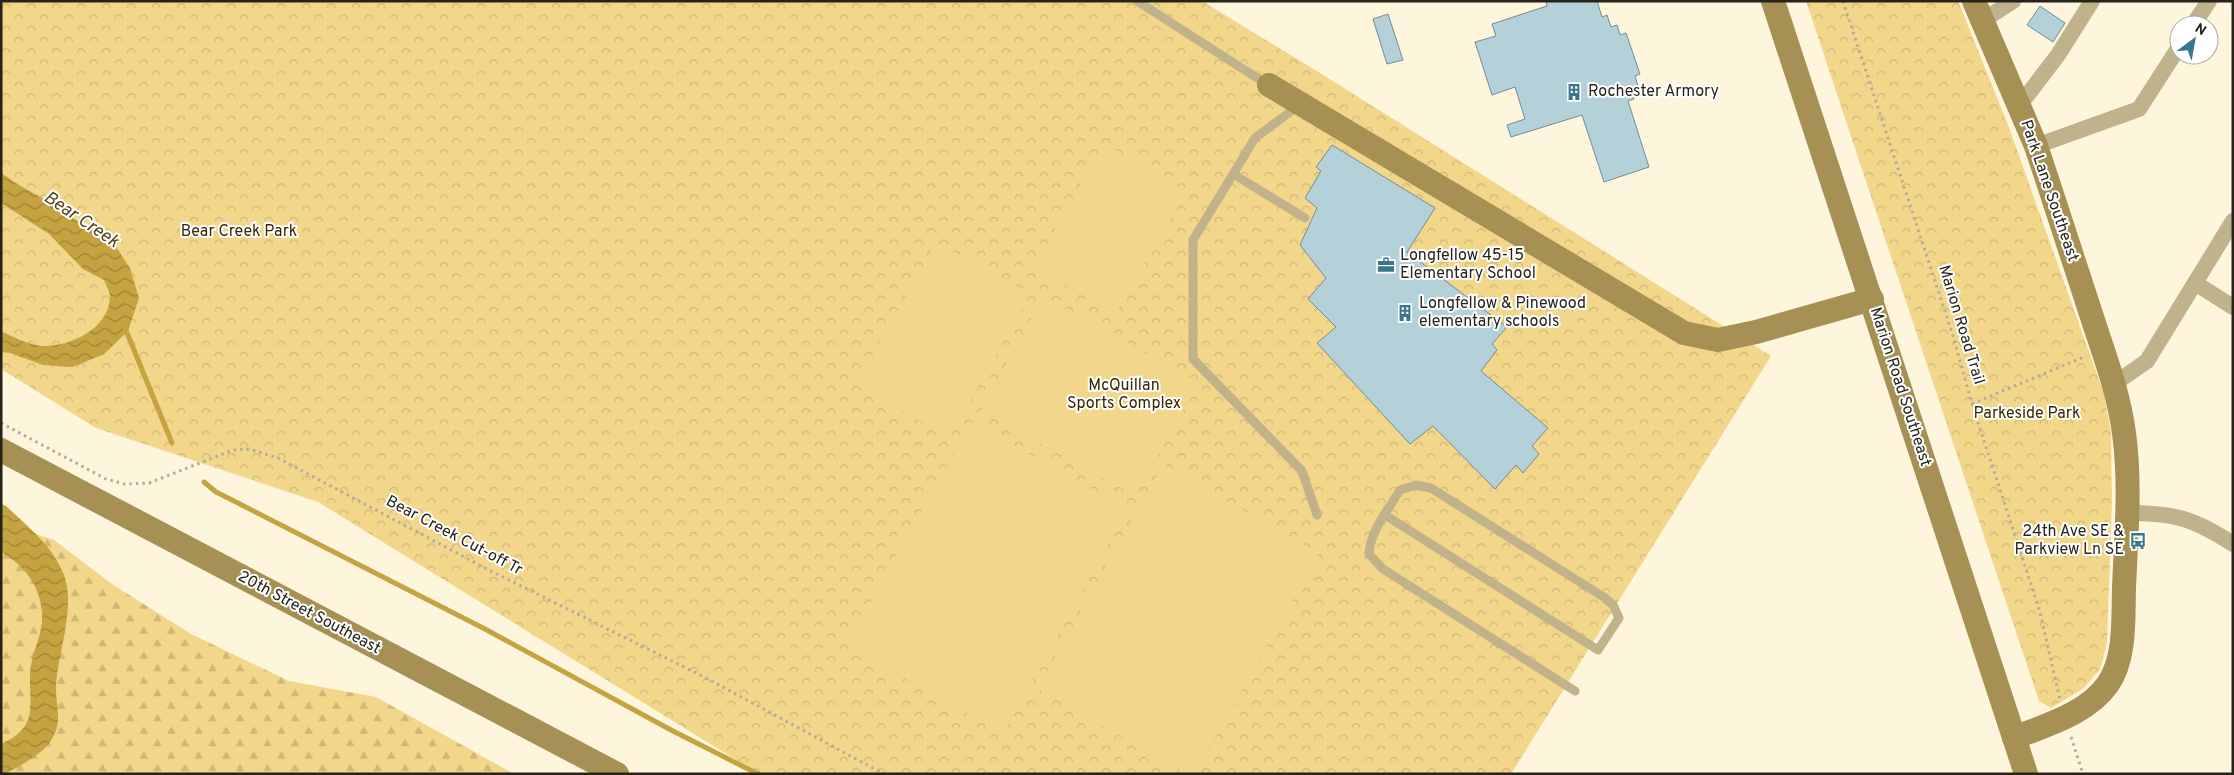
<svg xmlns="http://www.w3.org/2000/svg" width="2234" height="775" font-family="Overpass,sans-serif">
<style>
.forest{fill:url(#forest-firs)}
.park{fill:url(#park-crowns)}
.garden{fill:#f2d689}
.water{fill:url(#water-waves)}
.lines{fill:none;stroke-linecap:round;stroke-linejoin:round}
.stream{stroke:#c5a340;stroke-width:5}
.building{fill:#b4d0d9;stroke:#738d96}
.path{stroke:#b3ac9a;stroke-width:3;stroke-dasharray:2.5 4;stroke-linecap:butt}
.lane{stroke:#c0b28b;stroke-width:9}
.street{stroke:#c0b28b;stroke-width:16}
.secondary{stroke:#a69054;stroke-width:24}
.labels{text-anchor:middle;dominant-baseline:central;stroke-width:4;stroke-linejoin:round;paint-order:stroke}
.poi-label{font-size:16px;fill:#26231a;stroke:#fff;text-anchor:start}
.street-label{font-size:16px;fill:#26231a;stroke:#fff}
.park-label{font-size:16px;fill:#352700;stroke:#fff}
.water-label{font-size:18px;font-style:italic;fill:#52431b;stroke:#fff}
</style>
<defs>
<pattern id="forest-firs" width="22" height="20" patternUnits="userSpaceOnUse" patternTransform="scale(1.25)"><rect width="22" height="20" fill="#f2d689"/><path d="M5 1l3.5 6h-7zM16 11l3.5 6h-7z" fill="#cfb776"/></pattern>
<pattern id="park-crowns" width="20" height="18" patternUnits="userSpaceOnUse" patternTransform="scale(1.25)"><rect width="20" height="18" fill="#f2d689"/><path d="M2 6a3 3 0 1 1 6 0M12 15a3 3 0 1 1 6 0" fill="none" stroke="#cfb776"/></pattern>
<pattern id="water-waves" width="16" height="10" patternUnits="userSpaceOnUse" patternTransform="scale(1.25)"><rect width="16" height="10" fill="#c5a340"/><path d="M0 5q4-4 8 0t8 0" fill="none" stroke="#a08435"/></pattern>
</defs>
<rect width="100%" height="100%" fill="#fef5dd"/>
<polygon class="forest" points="1,522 54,540 112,584 191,634 289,681 376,697 514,774 1,774"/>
<g class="park">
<polygon points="1,1 1202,1 1312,68 1771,356 1511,774 759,774 318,502 96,428 1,369"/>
<polygon points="1806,1 1958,1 2008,125 2104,394 2111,432 2112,502 2107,643 2100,669 2084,688 2051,708 2039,701"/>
</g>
<g class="garden">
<polygon points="1104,144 1186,191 1116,313 1034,266"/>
<polygon points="936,242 1030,294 950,438 856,385"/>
<polygon points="1043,297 1198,382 1135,496 981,411"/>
<polygon points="972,422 1128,509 1003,733 846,646"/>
<polygon points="1163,465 1319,553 1195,774 1188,774 1037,689"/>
</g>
<g class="water">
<path d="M1,173L19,185L49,202L116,247L130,268L139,298L128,331L104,354L73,367L43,365L10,353L1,352V331C13,337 29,345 42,346C69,347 107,330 110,299C111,293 106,286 104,280L83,269L49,234L1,203Z"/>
<path d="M1,504L6,506C28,527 53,546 64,575C76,607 58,652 56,685C55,702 63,720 53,737C45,754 21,764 6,774H1V744C39,727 29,707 30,673C31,653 44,633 42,613C40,585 24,565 1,552Z"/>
</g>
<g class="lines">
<g class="stream">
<polyline points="125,328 172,443"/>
<polyline points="204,482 216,492 232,500 485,629 671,730 758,774"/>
</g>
</g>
<g class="building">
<polygon points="1546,1 1597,1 1602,17 1607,15 1611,27 1617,25 1620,35 1626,33 1640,74 1635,76 1638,86 1631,89 1634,99 1628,101 1649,167 1604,182 1582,115 1511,137 1507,125 1525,119 1515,87 1492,95 1475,42 1496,36 1492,24 1547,6"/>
<polygon points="2040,6 2065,23 2053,42 2027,25"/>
<polygon points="1388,14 1403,60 1387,64 1373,19"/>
<polygon points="1332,145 1435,208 1407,252 1507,327 1492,344 1497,350 1481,371 1548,428 1532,446 1539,454 1523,473 1516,465 1495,489 1433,426 1410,444 1317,343 1336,327 1308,299 1326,278 1300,245 1317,208 1305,198 1321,171 1316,167"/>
</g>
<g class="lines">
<g class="path">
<polyline points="1843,1 1953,336 1972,404 2040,612 2060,700"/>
<polyline points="1972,404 2086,356"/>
<polyline points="1,423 106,479 125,484 149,483 233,450 249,449 278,458 487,569 706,678 884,774"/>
<polyline points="2071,737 2083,774"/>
</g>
<g class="lane">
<polyline points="1137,1 1268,85"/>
<polyline points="1298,106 1255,138 1193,240 1193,359 1302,471 1317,515"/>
<polyline points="1233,174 1305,218"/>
<path d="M1385,515L1598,650L1619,618L1613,605L1605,598L1431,488L1416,485L1400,490C1388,510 1370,531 1369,554L1383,569L1575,691"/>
</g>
<g class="street">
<polyline points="1982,21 2013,1"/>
<polyline points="2193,25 2209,1"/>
<polyline points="2019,106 2058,55 2092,1"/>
<polyline points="2036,146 2139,109 2179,47"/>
<polyline points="2195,283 2233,307"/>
<polyline points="2114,384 2147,361 2233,221"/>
<path d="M2127,513C2174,513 2193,518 2233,544"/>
</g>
<g class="secondary">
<polyline points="1773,1 2026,774"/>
<path d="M1974,1L2036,146L2046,176C2062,224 2077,272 2093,320C2105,357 2119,394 2124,433C2131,484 2126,537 2124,588C2123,618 2126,658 2108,684C2087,714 2046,725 2014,738"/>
<polyline points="1269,85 1684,333 1718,340 1756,332 1872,299"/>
<polyline points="1,450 617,774"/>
</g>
</g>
<defs>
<g id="building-bare" transform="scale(1.35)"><path d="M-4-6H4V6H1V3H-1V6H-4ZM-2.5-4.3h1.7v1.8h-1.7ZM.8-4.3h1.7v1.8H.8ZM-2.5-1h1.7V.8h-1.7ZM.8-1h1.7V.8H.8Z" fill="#37768b" stroke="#fff" stroke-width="2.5" paint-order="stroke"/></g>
<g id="office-bare" transform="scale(1.35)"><path d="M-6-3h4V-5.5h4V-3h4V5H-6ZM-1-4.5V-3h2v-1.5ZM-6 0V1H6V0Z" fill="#37768b" stroke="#fff" stroke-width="2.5" paint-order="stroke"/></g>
<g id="bus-bare" transform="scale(1.35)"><path d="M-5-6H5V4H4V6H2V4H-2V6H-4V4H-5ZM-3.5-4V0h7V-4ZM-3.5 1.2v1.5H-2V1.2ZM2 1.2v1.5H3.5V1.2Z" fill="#37768b" stroke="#fff" stroke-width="2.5" paint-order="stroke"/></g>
</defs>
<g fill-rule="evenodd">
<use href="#building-bare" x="1574" y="92"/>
<use href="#office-bare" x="1386" y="265"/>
<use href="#building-bare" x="1405" y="313"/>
<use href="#bus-bare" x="2138" y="541"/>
</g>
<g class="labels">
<g class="poi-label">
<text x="1588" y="92">Rochester Armory</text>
<text x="1400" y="256">Longfellow 45-15<tspan x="1400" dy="18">Elementary School</tspan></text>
<text x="1419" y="304">Longfellow &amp; Pinewood<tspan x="1419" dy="18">elementary schools</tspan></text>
<text x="2124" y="532" text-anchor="end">24th Ave SE &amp;<tspan x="2124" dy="18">Parkview Ln SE</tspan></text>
</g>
<g class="street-label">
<text transform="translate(2049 191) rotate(71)">Park Lane Southeast</text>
<text transform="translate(1961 325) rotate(73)">Marion Road Trail</text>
<text transform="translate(1900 387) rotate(72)">Marion Road Southeast</text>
<text transform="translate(454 536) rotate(28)">Bear Creek Cut-off Tr</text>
<text transform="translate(309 613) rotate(28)">20th Street Southeast</text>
</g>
<g class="park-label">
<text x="239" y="232">Bear Creek Park</text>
<text x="1124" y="386">McQuillan<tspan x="1124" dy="18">Sports Complex</tspan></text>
<text x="2027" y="414">Parkeside Park</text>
</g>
<g class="water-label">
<text transform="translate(81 220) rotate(34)">Bear Creek</text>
</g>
</g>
<rect width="2234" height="775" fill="none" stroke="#26231a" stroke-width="5"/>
<g transform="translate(2194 40) rotate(32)"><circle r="24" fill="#ffffff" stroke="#a8a7a3"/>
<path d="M0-4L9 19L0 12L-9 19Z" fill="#37768b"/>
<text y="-8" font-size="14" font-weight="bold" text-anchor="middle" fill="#26231a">N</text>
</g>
</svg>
